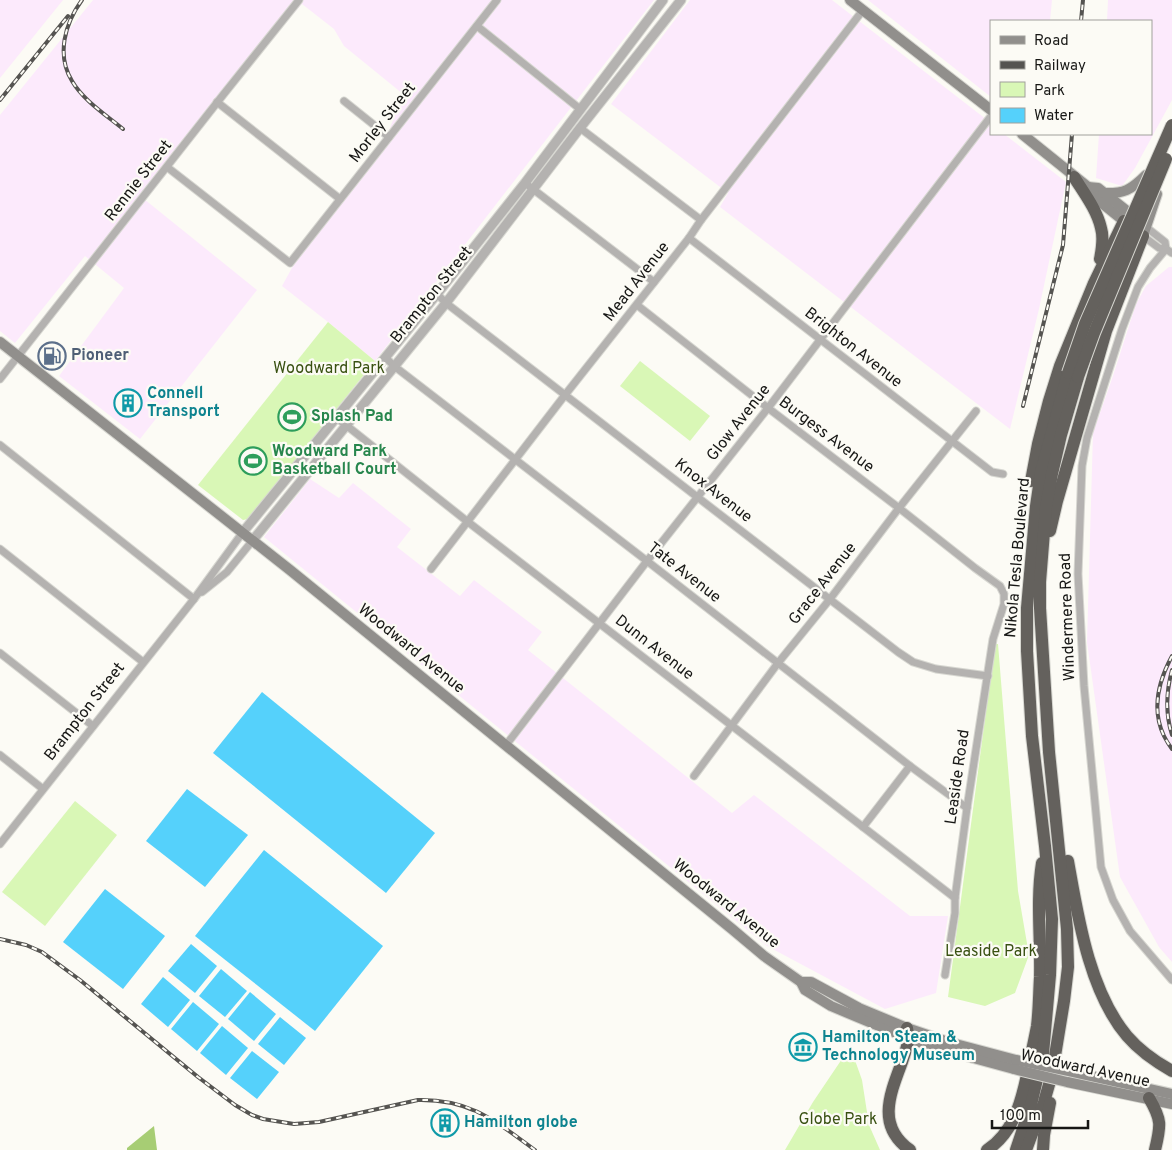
<svg xmlns="http://www.w3.org/2000/svg" width="1172" height="1150" font-family="Overpass,sans-serif">
<style>
.industrial{fill:#fceafc}
.green{fill:#d9f7b6}
.forest{fill:#a7cd74}
.water{fill:#55d1fb}
.lines{fill:none;stroke-linecap:round;stroke-linejoin:round}
.minor-casing{stroke:#d7d7d1;stroke-width:9}
.tertiary-casing{stroke:#d7d7d1;stroke-width:11}
.secondary-casing{stroke:#d7d7d1;stroke-width:12}
.motorway-casing{stroke:#d7d7d1;stroke-width:14}
.minor{stroke:#b4b2b0;stroke-width:7}
.tertiary{stroke:#b4b2b0;stroke-width:9}
.secondary{stroke:#918f8c;stroke-width:10}
.motorway{stroke:#64615d;stroke-width:12}
.rail-casing{stroke:#555451;stroke-width:4}
.rail{stroke:#fcfbf5;stroke-width:2;stroke-dasharray:5.5;stroke-linecap:butt}
.secondary-bridge-casing{stroke:#d7d7d1;stroke-width:12;stroke-linecap:butt}
.motorway-bridge-casing{stroke:#d7d7d1;stroke-width:14;stroke-linecap:butt}
.secondary-bridge{stroke:#918f8c;stroke-width:10}
.motorway-bridge{stroke:#64615d;stroke-width:12}
.labels{text-anchor:middle;dominant-baseline:central;stroke-width:4.5;stroke-linejoin:round;paint-order:stroke}
.street-label{font-size:16px;fill:#171715;stroke:#fcfbf5}
.service-label{font-size:16px;font-weight:bold;fill:#4e5e75;stroke:#fcfbf5;text-anchor:start}
.park-label{font-size:16px;fill:#395112;stroke:#fcfbf5}
.culture-label{font-size:16px;font-weight:bold;fill:#0d838f;stroke:#fcfbf5;text-anchor:start}
.leisure-label{font-size:16px;font-weight:bold;fill:#27864d;stroke:#fcfbf5;text-anchor:start}
</style>
<rect width="100%" height="100%" fill="#fcfbf5"/>
<g class="industrial">
<polygon points="0,0 63,0 0,78"/>
<polygon points="93,0 654,0 375,361 328,322 282,286 293,266 383,146 403,94 344,46 334,29 302,4 246,69 219,104 166,161 144,199 257,290 140,439 59,376 124,288 85,256 15,343 0,331 0,115"/>
<polygon points="690,0 832,0 991,123 991,134 1004,134 1066,182 1039,309 1010,429 720,207 728,193 611,104"/>
<polygon points="868,0 1052,0 1050,21 991,21 991,97"/>
<polygon points="1108,0 1172,0 1172,100 1135,168 1122,186 1096,178 1099,134 1151,134 1151,21 1107,21"/>
<polygon points="1169,267 1172,267 1172,962 1159,947 1120,877 1087,642 1093,433 1113,376 1136,304 1146,286"/>
<polygon points="310,479 339,498 353,483 411,529 397,547 460,596 474,580 542,632 528,650 732,813 754,795 910,916 948,916 936,993 885,1009 767,946 264,537"/>
</g>
<g class="green">
<polygon points="328,322 375,361 248,519 243,520 198,485"/>
<polygon points="640,361 710,416 690,441 620,386"/>
<polygon points="995,644 998,644 1018,891 1029,955 1015,993 985,1006 948,997"/>
<polygon points="75,801 117,835 45,926 2,892"/>
<polygon points="851,1049 862,1080 869,1125 880,1150 785,1150 813,1102 844,1056"/>
</g>
<polygon class="forest" points="154,1126 157,1150 127,1150 127,1148"/>
<g class="water">
<polygon points="262,692 435,833 386,893 213,753"/>
<polygon points="187,789 248,835 205,887 146,841"/>
<polygon points="264,850 383,946 315,1031 195,936"/>
<polygon points="105,889 165,936 123,989 63,942"/>
<polygon points="191,944 217,966 195,993 168,971"/>
<polygon points="221,969 247,991 225,1017 199,996"/>
<polygon points="163,977 190,1000 168,1027 141,1004"/>
<polygon points="250,992 276,1014 254,1041 228,1019"/>
<polygon points="193,1002 219,1024 197,1051 171,1029"/>
<polygon points="280,1017 306,1038 284,1065 258,1044"/>
<polygon points="222,1026 248,1048 226,1075 200,1053"/>
<polygon points="252,1051 279,1072 257,1099 230,1078"/>
</g>
<g class="lines">
<g class="minor-casing">
<g id="minor">
<polyline points="477,26 580,109"/>
<polyline points="344,101 389,137"/>
<polyline points="217,102 340,199"/>
<polyline points="580,128 701,220"/>
<polyline points="167,167 290,263 497,0"/>
<polyline points="525,183 654,282"/>
<polyline points="1146,227 1165,242 1166,249"/>
<polyline points="1143,236 1159,248 1166,249 1172,253"/>
<polyline points="689,238 992,472 1003,474"/>
<polyline points="1166,249 1150,268 1138,287 1122,329 1087,438 1082,466 1078,574 1084,686 1101,867 1113,900 1130,931 1172,980"/>
<polyline points="437,294 446,303 898,652 913,662 936,669 988,676"/>
<polyline points="637,305 768,408 899,508 975,568 1000,586 1004,594 1004,604 993,639 967,808 955,898 955,913 945,975"/>
<polyline points="386,358 394,366 647,561 910,766 967,808"/>
<polyline points="0,379 223,95 299,0"/>
<polyline points="337,418 468,522 955,898"/>
<polyline points="0,445 194,599"/>
<polyline points="0,549 143,662"/>
<polyline points="431,569 565,395 689,238 701,220 863,10"/>
<polyline points="202,592 227,572 253,540"/>
<polyline points="0,653 93,726"/>
<polyline points="506,745 647,561 768,408 991,116"/>
<polyline points="0,755 43,789"/>
<polyline points="694,776 778,663 830,599 899,508 976,411"/>
<polyline points="863,827 910,766"/>
<polyline points="0,844 194,599 243,532"/>
</g>
</g>
<g class="tertiary-casing">
<g id="tertiary">
<polyline points="243,532 437,294 525,183 663,0"/>
<polyline points="253,540 446,303 580,128 681,0"/>
</g>
</g>
<g class="secondary-casing">
<g id="secondary">
<polyline points="850,0 991,110"/>
<polyline points="1022,134 1088,187 1093,196 1129,225"/>
<polyline points="1088,187 1098,188 1137,219"/>
<path d="M1103,193C1124,194 1131,190 1146,175"/>
<polyline points="1143,236 1157,194"/>
<polyline points="0,342 290,570 732,929 764,956 801,982 805,990 831,1006 910,1039 944,1050 1014,1069"/>
<polyline points="801,982 811,982 859,1008 907,1028 948,1042 1016,1060"/>
<polyline points="1069,1071 1172,1094"/>
<polyline points="1067,1082 1172,1104"/>
</g>
</g>
<g class="motorway-casing">
<g id="motorway">
<path d="M1074,177C1084,193 1097,210 1101,228C1104,238 1102,249 1100,259"/>
<polyline points="1031,481 1038,444 1049,401 1060,366 1094,283 1124,221"/>
<polyline points="1050,531 1057,501 1106,331 1143,236"/>
<path d="M1068,861C1078,917 1089,991 1127,1036C1139,1050 1156,1062 1172,1071"/>
<path d="M907,1028C910,1043 906,1049 902,1062C890,1094 876,1126 910,1150"/>
<path d="M1149,1098C1162,1120 1161,1125 1155,1150"/>
<path d="M987,1150C1013,1133 1021,1103 1027,1075C1030,1059 1034,1042 1037,1026C1039,1010 1039,993 1040,977C1041,939 1036,900 1042,863"/>
<polyline points="1016,1150 1031,1105 1043,1054 1050,975 1052,919 1045,846 1032,736 1027,651 1027,608 1036,506 1041,472 1068,373"/>
<polyline points="1026,1150 1044,1102 1052,1074 1064,1001 1068,967 1067,929 1049,752 1040,608 1040,582 1046,507 1052,474 1061,435 1078,377"/>
<polyline points="1043,1150 1044,1135 1050,1103"/>
</g>
</g>
<use href="#minor" class="minor"/>
<use href="#tertiary" class="tertiary"/>
<use href="#secondary" class="secondary"/>
<use href="#motorway" class="motorway"/>
<g class="rail-casing">
<g id="rail">
<path d="M82,0C65,23 56,55 72,81C83,100 106,115 123,129"/>
<polyline points="1081,21 1083,0"/>
<polyline points="0,100 68,16"/>
<polyline points="1023,406 1063,245 1072,134"/>
<path d="M1172,656C1159,680 1151,709 1164,736C1166,740 1169,745 1172,749"/>
<path d="M1172,670C1166,692 1165,713 1172,735"/>
<path d="M0,939L26,945L42,952L80,980L198,1077L235,1105L252,1115L263,1119L294,1124L319,1122L418,1100C471,1099 495,1121 535,1150"/>
</g>
</g>
<use href="#rail" class="rail"/>
<g class="secondary-bridge-casing">
<g id="secondary-bridge">
<polyline points="1016,1060 1069,1071"/>
<polyline points="1014,1069 1067,1082"/>
</g>
</g>
<g class="motorway-bridge-casing">
<g id="motorway-bridge">
<polyline points="1068,373 1085,324 1172,125"/>
<polyline points="1078,377 1094,333 1166,159"/>
</g>
</g>
<use href="#secondary-bridge" class="secondary-bridge"/>
<use href="#motorway-bridge" class="motorway-bridge"/>
</g>
<defs>
<g id="fuel-ring" transform="scale(1.4375)"><circle r="9.5" fill="#fcfbf5" stroke="#5c6f8a" stroke-width="1.5"/><path d="M-5.5-6h7V0h2V4h1.3V-2.5L3-4.5l.8-.8L6-3V5H2.5V1h-1V6h-7ZM-4.2-4.7v3.2H.2V-4.7Z" fill="#5c6f8a"/></g>
<g id="building-ring" transform="scale(1.4375)"><circle r="9.5" fill="#fcfbf5" stroke="#0f9aa8" stroke-width="1.5"/><path d="M-4-6H4V6H1V3H-1V6H-4ZM-2.5-4.3h1.7v1.8h-1.7ZM.8-4.3h1.7v1.8H.8ZM-2.5-1h1.7V.8h-1.7ZM.8-1h1.7V.8H.8Z" fill="#0f9aa8"/></g>
<g id="stadium-ring" transform="scale(1.4375)"><circle r="9.5" fill="#fcfbf5" stroke="#2e9e5b" stroke-width="1.5"/><path d="M0-5a6.5 5 0 1 0 0 10a6.5 5 0 1 0 0-10ZM-3.5-1.8h7v3.6h-7Z" fill="#2e9e5b"/></g>
<g id="museum-ring" transform="scale(1.4375)"><circle r="9.5" fill="#fcfbf5" stroke="#0f9aa8" stroke-width="1.5"/><path d="M0-6L6-3V-2H-6V-3ZM-5-1h2V3h-2ZM-1-1h2V3h-2ZM3-1h2V3H3ZM-6 4H6V6H-6Z" fill="#0f9aa8"/></g>
</defs>
<g fill-rule="evenodd">
<use href="#fuel-ring" x="52" y="356"/>
<use href="#building-ring" x="128" y="403"/>
<use href="#stadium-ring" x="292" y="417"/>
<use href="#stadium-ring" x="253" y="461"/>
<use href="#museum-ring" x="803" y="1047"/>
<use href="#building-ring" x="445" y="1123"/>
</g>
<g class="labels">
<g class="street-label">
<text transform="translate(383 123) rotate(-52)">Morley Street</text>
<text transform="translate(139 181) rotate(-52)">Rennie Street</text>
<text transform="translate(637 282) rotate(-52)">Mead Avenue</text>
<text transform="translate(432 295) rotate(-51)">Brampton Street</text>
<text transform="translate(853 348) rotate(38)">Brighton Avenue</text>
<text transform="translate(739 423) rotate(-52)">Glow Avenue</text>
<text transform="translate(826 435) rotate(37)">Burgess Avenue</text>
<text transform="translate(713 491) rotate(38)">Knox Avenue</text>
<text transform="translate(1018 558) rotate(-85)">Nikola Tesla Boulevard</text>
<text transform="translate(684 573) rotate(38)">Tate Avenue</text>
<text transform="translate(823 584) rotate(-52)">Grace Avenue</text>
<text transform="translate(1068 617) rotate(-92)">Windermere Road</text>
<text transform="translate(654 648) rotate(38)">Dunn Avenue</text>
<text transform="translate(411 649) rotate(39)">Woodward Avenue</text>
<text transform="translate(85 712) rotate(-52)">Brampton Street</text>
<text transform="translate(958 777) rotate(-82)">Leaside Road</text>
<text transform="translate(726 904) rotate(39)">Woodward Avenue</text>
<text transform="translate(1085 1069) rotate(12)">Woodward Avenue</text>
</g>
<g class="service-label">
<text x="71" y="356">Pioneer</text>
</g>
<g class="park-label">
<text x="329" y="369">Woodward Park</text>
<text x="991" y="952">Leaside Park</text>
<text x="838" y="1120">Globe Park</text>
</g>
<g class="culture-label">
<text x="147" y="394">Connell<tspan x="147" dy="18">Transport</tspan></text>
<text x="822" y="1038">Hamilton Steam &amp;<tspan x="822" dy="18">Technology Museum</tspan></text>
<text x="464" y="1123">Hamilton globe</text>
</g>
<g class="leisure-label">
<text x="311" y="417">Splash Pad</text>
<text x="272" y="452">Woodward Park<tspan x="272" dy="18">Basketball Court</tspan></text>
</g>
</g>
<rect x="990" y="20" width="162" height="115" fill="#fcfbf5" stroke="#a0a09b"/>
<rect x="1000" y="36" width="25" height="8" fill="#918f8c" stroke="#a0a09b"/>
<text x="1034" y="45" font-size="15" fill="#171715">Road</text>
<rect x="1000" y="61" width="25" height="8" fill="#555451" stroke="#a0a09b"/>
<text x="1034" y="70" font-size="15" fill="#171715">Railway</text>
<rect x="1000" y="82" width="25" height="15" fill="#d9f7b6" stroke="#a0a09b"/>
<text x="1034" y="95" font-size="15" fill="#171715">Park</text>
<rect x="1000" y="108" width="25" height="15" fill="#55d1fb" stroke="#a0a09b"/>
<text x="1034" y="120" font-size="15" fill="#171715">Water</text>
<path d="M992 1120v8h96v-8" fill="none" stroke="#171715" stroke-width="2.5"/>
<text x="1000" y="1120" font-size="15" fill="#171715" stroke="#fcfbf5" stroke-width="4" paint-order="stroke">100 m</text>
</svg>
